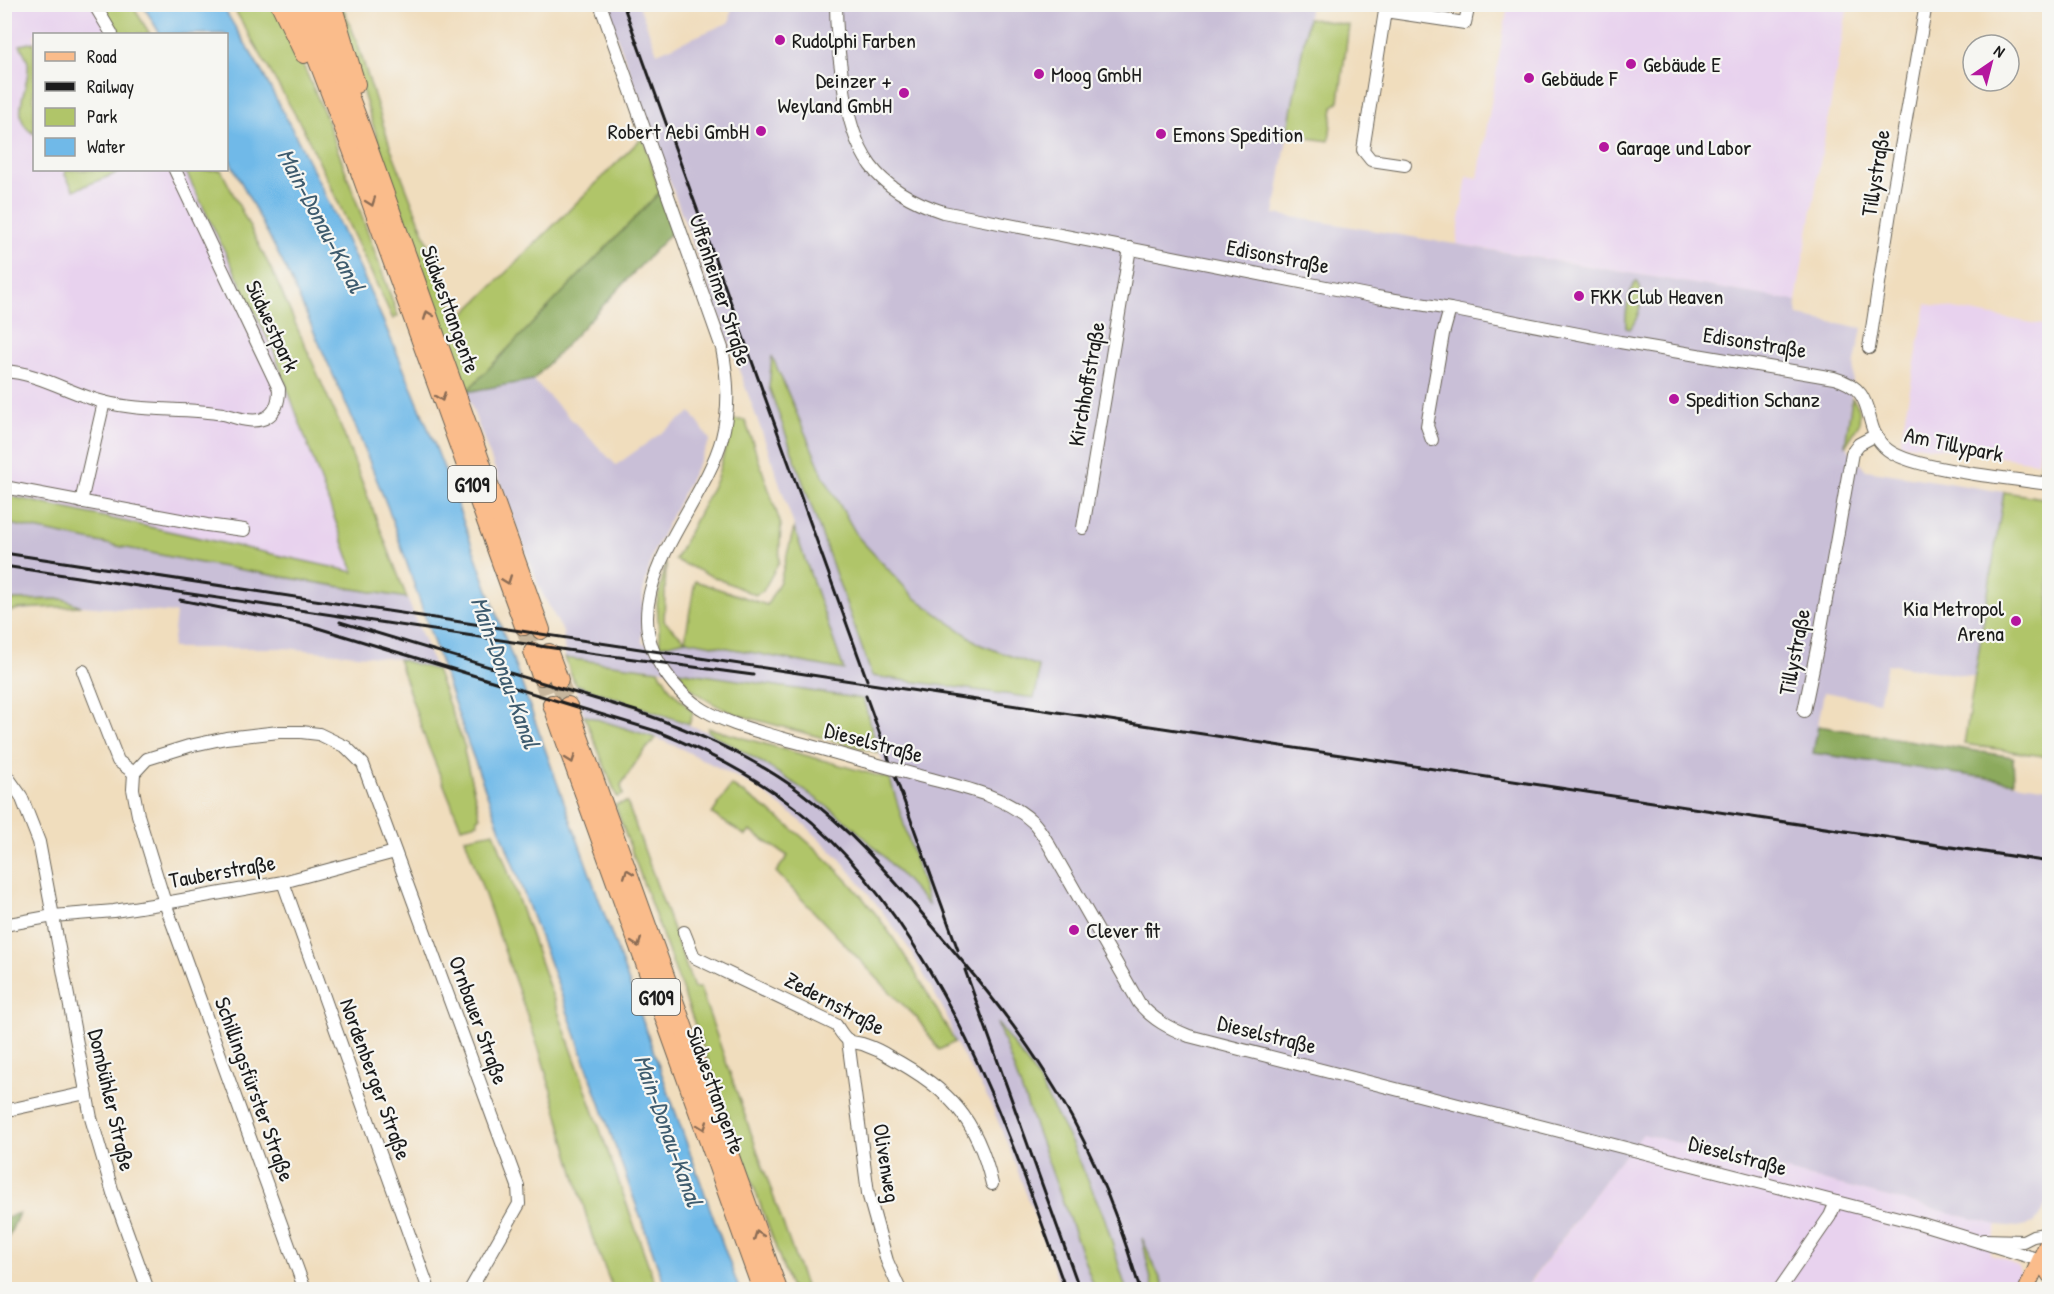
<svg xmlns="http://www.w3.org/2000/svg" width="2054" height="1294" font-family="'Patrick Hand',sans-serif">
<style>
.built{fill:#e8d2ee}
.industrial{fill:#c9bfd7;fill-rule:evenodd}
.green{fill:#b0c569;stroke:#667042;stroke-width:1.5}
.forest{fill:#8caa5d;stroke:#54633c;stroke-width:1.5}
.water{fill:#70b9e8;stroke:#466a82;stroke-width:1.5}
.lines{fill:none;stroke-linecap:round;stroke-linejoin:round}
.highway-tunnel{stroke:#c6b69d;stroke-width:18;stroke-dasharray:18 9;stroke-linecap:butt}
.minor-casing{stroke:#666054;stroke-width:14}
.major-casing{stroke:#666054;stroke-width:17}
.highway-casing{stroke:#666054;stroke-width:20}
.minor{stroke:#fff;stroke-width:12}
.major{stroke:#fabc8b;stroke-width:15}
.highway{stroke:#fabc8b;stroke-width:18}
.rail{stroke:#1c1c1c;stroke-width:3}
.minor-bridge-casing{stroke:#666054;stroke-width:14;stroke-linecap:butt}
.minor-bridge{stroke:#fff;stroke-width:12}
.oneway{stroke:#8b6c54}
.poi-dot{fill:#b5179e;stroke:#f6f6f2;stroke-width:2}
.labels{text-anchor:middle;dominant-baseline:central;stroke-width:4.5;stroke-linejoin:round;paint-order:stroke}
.shield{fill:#f6f6f2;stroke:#5d5d5c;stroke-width:1.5}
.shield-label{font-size:21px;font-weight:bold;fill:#1c1c1c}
.poi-label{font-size:22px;fill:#1c1c1c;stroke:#f6f6f2;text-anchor:start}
.street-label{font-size:22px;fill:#1c1c1c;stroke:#f6f6f2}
.water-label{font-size:24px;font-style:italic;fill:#3e5b6e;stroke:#f6f6f2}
</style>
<rect width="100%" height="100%" fill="#f6f6f2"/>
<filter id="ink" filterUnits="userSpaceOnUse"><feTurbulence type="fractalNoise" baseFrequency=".0167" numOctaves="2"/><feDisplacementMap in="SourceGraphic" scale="12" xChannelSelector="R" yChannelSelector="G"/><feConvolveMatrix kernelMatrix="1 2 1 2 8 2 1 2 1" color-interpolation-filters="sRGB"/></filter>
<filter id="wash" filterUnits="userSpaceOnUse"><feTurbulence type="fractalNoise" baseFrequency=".008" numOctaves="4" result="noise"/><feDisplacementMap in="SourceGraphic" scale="24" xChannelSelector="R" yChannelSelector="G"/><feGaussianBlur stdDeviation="1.35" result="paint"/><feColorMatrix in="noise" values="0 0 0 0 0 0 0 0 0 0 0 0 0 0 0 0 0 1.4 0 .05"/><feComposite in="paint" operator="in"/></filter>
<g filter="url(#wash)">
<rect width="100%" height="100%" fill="#f0ddbd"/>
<g class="built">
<polygon points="5,5 101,5 118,34 34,34 34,170 185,170 274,352 354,573 5,495"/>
<polygon points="1508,5 1848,5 1796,301 1456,244 1467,176 1478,178"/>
<polygon points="1926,304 2049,326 2049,381 2037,462 1900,443"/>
<polygon points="1643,1134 1997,1225 1990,1254 2003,1258 2018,1266 2022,1277 2022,1284 2019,1290 1525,1290 1614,1167"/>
</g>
<g class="industrial">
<path d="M605,5H639L657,53L730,22L732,5H1310L1274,214L1796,301L1798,316L1862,328L1855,362L1845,445L1866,470L2004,492L1975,677L1887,664L1879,702L1824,692L1813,753L2049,788L2050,1196L2040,1216L2033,1223L2018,1227L1997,1225L1643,1134L1614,1167L1525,1289H1165L1143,1242L1153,1289H1126L1105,1219L1072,1144L1033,1071L998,1025L1095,1289H1062L1008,1145L989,1100L955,1042L946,1014L910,950L882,911L841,860L803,823L756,787L682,749L656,738L584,715L575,684L708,732L763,761L839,815L885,858L928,905L890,779L879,753L863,699L678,671L565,658L563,632L540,589L466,392L533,380L616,465L691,412L710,440L653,553L643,592L642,643L660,646L686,640L843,669L763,435ZM824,477L858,537L914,597L981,645L1038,666L872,675Z"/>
<polygon points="5,523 195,562 407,598 436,670 398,659 285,648 172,648 176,613 81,606 5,611"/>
</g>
<g class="green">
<polygon points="101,5 132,5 150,34 118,34"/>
<polygon points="232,5 276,5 324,112 398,316 393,319 304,130"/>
<polygon points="336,5 342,5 357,42 390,146 458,320 643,137 660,192 466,392 386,167"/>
<polygon points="1308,18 1349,25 1339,101 1333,107 1329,141 1287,135"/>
<path d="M34,42V134C6,117 31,87 28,63C27,57 23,51 20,45Z"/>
<polygon points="66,170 125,170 74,190 65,175"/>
<polygon points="185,170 221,170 274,275 340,425 407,598 195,562 5,523 5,495 354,572 274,352"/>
<path d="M1637,281C1646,293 1639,318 1630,329L1626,328C1625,315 1628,289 1637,281Z"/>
<polygon points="772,356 824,477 858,537 914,597 981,645 1038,666 1038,682 1034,698 872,676 769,387"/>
<path d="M1852,398C1868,416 1856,430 1845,446Z"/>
<polygon points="2049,401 2050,469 2049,469 2040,467 2040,465"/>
<polygon points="733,420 745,420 781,525 779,562 763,591 755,595 675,560 717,478"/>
<polygon points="2004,492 2049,499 2049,757 1964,744"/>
<polygon points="794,528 844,670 686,640 660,646 657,603 666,562 664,621 685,640 695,581 767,605 780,581"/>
<polygon points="63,599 81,606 18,609 5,613 5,602 13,600"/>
<polygon points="565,658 659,670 671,690 693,712 689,724 575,684"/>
<polygon points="398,659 436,670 465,748 464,751 480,817 477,818 478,823 461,827 425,738"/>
<path d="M678,671L863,699L879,753L735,714C712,704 690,693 678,671Z"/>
<polygon points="584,715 656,738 640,756 621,785 623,795 617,797"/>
<path d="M708,728L890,779L929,906C900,874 871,840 837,814C796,783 753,756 708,732Z"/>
<path d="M731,785C785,819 835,861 875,913C906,953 930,998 955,1042L939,1050L917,1018L895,997L776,872L788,856L750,831L746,836L712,814Z"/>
<polygon points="627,802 694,988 700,988 806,1289 791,1289 615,805"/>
<polygon points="494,832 657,1289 613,1289 592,1236 541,1055 465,838"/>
<polygon points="997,1023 1033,1071 1072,1144 1105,1219 1126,1289 1095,1289"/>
<polygon points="1142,1238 1165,1289 1153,1289"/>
</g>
<g class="forest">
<polygon points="660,192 672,232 533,380 466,392"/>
<polygon points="1818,726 2013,757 2014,782 1813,753"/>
<polygon points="19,1213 5,1245 5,1218"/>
</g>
<path class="water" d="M143,5H222C238,33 257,61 272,91C339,215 396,345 447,476L739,1289H666L559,988L468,743L388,508L350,413L287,271L227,155L226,34H160Z"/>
</g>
<g filter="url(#ink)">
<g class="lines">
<g class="highway-tunnel">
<polyline points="524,626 533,652"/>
<polyline points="541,676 552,704"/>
<polyline points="559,680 568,706"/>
</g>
<g class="minor-casing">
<g id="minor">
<polyline points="94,4 112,34"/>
<path d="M600,4L722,348C728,380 730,406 722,438C702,512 608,594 665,672C675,687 688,701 704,710C728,724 754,730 781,738C808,745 836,753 864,761"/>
<path d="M836,4C836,31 839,57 843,83C853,154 873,189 943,212L1377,297L1450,309L1620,342L1834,378C1882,391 1858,427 1888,450C1914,470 2014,479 2050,484"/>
<polyline points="1405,165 1371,160 1363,150 1385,11 1465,23 1469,4"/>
<polyline points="1869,348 1893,193 1926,4"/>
<path d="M4,371C40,373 70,394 104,402C143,412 184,407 223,414C236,417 254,425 267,417C277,411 279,399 279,389L175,170"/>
<polyline points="1432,440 1427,426 1443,334 1450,309"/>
<polyline points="4,487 207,525 244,530"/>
<polyline points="81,502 104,402"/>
<polyline points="1083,528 1130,248"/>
<polyline points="83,671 118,761 134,773"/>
<polyline points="1804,711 1819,639 1852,453 1859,444 1876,435"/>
<polyline points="4,772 21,796 39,842 91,1118 113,1193 148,1290"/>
<path d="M916,775C955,786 1002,793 1033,822C1039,828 1044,837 1049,845L1139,1003C1153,1020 1169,1028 1189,1036L1922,1224L2040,1260"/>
<polyline points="283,882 429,1290"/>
<polyline points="4,925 53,916 114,911 165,903 283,882 395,852"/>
<path d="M684,932L694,957L836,1025C839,1029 843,1037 848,1040C852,1043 860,1043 865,1045C874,1048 882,1052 890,1057C949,1089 977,1118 992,1184"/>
<polyline points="848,1040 868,1193 887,1261 900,1290"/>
<polyline points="4,1111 86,1093"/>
<polyline points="1983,1240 2023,1241 2033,1236 2050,1233"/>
<polyline points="305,1290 165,903 138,815 133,789 134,773 147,759 189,746 226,738 279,732 301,732 319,734 346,747 363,764 518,1186 519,1204 470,1290"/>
<polyline points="1779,1290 1830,1216 1836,1202"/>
</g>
</g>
<g class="major-casing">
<g id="major">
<polyline points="2040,1260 2050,1276"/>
<polyline points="2026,1290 2050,1237"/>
</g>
</g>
<g class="highway-casing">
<g id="highway">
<polyline points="280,4 304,54"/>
<polyline points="296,4 351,147 524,626"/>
<polyline points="314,4 359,122 541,630"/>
<polyline points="332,4 356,84"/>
<polyline points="533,652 541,676"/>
<polyline points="549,653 559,680"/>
<polyline points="552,704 762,1290"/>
<polyline points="568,706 778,1290"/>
</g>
</g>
<use href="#minor" class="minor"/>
<use href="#major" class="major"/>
<use href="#highway" class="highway"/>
<g class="rail">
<polyline points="623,4 867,680"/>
<polyline points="4,553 2050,862"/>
<polyline points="4,566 567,650 753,675"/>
<path d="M180,600L308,625L656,731C719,756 781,790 829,838C950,959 1009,1132 1066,1290"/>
<path d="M340,622L636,711C693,731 750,755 799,791C849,828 890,875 930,923C971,971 1012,1020 1046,1074C1089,1140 1118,1214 1140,1290"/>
<polyline points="866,696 958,950"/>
<polyline points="965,970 1080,1290"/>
</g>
<g class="minor-bridge-casing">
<polyline id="minor-bridge" points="864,761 916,775"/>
</g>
<use href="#minor-bridge" class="minor-bridge"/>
</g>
<defs><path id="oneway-chevron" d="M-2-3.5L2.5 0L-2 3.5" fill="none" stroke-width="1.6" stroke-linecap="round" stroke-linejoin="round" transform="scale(1.5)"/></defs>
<g class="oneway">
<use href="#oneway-chevron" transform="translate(371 202) rotate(70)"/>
<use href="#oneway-chevron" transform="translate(428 315) rotate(-110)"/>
<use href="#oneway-chevron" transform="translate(441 397) rotate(70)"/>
<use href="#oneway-chevron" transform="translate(507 580) rotate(70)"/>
<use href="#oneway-chevron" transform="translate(571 759) rotate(70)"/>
<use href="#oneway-chevron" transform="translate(628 873) rotate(-110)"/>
<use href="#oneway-chevron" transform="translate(637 943) rotate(70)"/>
<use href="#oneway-chevron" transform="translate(703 1126) rotate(70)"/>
<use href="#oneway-chevron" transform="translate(758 1235) rotate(-110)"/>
</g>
</g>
<g class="poi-dot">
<circle cx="780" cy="40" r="6"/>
<circle cx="1631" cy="64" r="6"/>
<circle cx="1039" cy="74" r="6"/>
<circle cx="1529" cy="78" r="6"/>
<circle cx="904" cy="93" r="6"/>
<circle cx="761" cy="131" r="6"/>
<circle cx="1161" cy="134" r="6"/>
<circle cx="1604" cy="147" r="6"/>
<circle cx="1579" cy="296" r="6"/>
<circle cx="1674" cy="399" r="6"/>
<circle cx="2016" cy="621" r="6"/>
<circle cx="1074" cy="930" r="6"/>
</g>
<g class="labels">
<g class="shield">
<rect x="448" y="466" width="48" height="36" rx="4.5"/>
<rect x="632" y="979" width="48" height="36" rx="4.5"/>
</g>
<g class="shield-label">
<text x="472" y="484">G109</text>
<text x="656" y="997">G109</text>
</g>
<g class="poi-label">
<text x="792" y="40">Rudolphi Farben</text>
<text x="1643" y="64">Gebäude E</text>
<text x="1051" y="74">Moog GmbH</text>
<text x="1541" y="78">Gebäude F</text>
<text x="892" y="80" text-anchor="end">Deinzer +<tspan x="892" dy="25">Weyland GmbH</tspan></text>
<text x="749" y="131" text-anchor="end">Robert Aebi GmbH</text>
<text x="1173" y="134">Emons Spedition</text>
<text x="1616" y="147">Garage und Labor</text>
<text x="1591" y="296">FKK Club Heaven</text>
<text x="1686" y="399">Spedition Schanz</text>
<text x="2004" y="608" text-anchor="end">Kia Metropol<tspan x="2004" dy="25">Arena</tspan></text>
<text x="1086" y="930">Clever fit</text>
</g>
<g class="street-label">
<text transform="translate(1875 173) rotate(-81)">Tillystraße</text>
<text transform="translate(1278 256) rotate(11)">Edisonstraße</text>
<text transform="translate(721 290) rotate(72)">Uffenheimer Straße</text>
<text transform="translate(451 309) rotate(70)">Südwesttangente</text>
<text transform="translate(273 326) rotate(65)">Südwestpark</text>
<text transform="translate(1755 342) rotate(9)">Edisonstraße</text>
<text transform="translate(1086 384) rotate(-80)">Kirchhoffstraße</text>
<text transform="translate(1954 444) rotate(12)">Am Tillypark</text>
<text transform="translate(1794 652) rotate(-79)">Tillystraße</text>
<text transform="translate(874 742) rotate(15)">Dieselstraße</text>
<text transform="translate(222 871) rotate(-10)">Tauberstraße</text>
<text transform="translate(835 1003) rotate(28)">Zedernstraße</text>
<text transform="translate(479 1020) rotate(70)">Ornbauer Straße</text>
<text transform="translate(1267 1034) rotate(14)">Dieselstraße</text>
<text transform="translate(376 1079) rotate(70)">Nordenberger Straße</text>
<text transform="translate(255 1089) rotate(70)">Schillingsfürster Straße</text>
<text transform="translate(716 1090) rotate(70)">Südwesttangente</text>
<text transform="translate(112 1100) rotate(77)">Dombühler Straße</text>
<text transform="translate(1738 1155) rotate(15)">Dieselstraße</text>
<text transform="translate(887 1163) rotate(81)">Olivenweg</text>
</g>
<g class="water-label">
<text transform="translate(322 220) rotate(62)">Main-Donau-Kanal</text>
<text transform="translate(506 672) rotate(70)">Main-Donau-Kanal</text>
<text transform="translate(669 1130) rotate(70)">Main-Donau-Kanal</text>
</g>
</g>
<rect width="2054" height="1294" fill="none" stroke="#f6f6f2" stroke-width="24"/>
<rect x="33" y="33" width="195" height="138" fill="#f6f6f2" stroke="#9f9f9c" stroke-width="1.5"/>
<rect x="45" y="52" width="30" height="9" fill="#fabc8b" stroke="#9f9f9c" stroke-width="1.5"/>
<text x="87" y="63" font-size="18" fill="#1c1c1c">Road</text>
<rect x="45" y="82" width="30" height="9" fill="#1c1c1c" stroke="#9f9f9c" stroke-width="1.5"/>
<text x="87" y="93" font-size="18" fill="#1c1c1c">Railway</text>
<rect x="45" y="108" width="30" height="18" fill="#b0c569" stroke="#9f9f9c" stroke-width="1.5"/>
<text x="87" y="123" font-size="18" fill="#1c1c1c">Park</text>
<rect x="45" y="138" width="30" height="18" fill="#70b9e8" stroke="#9f9f9c" stroke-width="1.5"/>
<text x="87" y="153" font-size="18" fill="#1c1c1c">Water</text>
<g transform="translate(1991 63) rotate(35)"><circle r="28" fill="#f6f6f2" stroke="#9f9f9c" stroke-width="1.5"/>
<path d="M0-4.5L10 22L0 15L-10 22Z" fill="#b5179e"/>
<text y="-9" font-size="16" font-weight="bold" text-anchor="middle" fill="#1c1c1c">N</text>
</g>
</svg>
